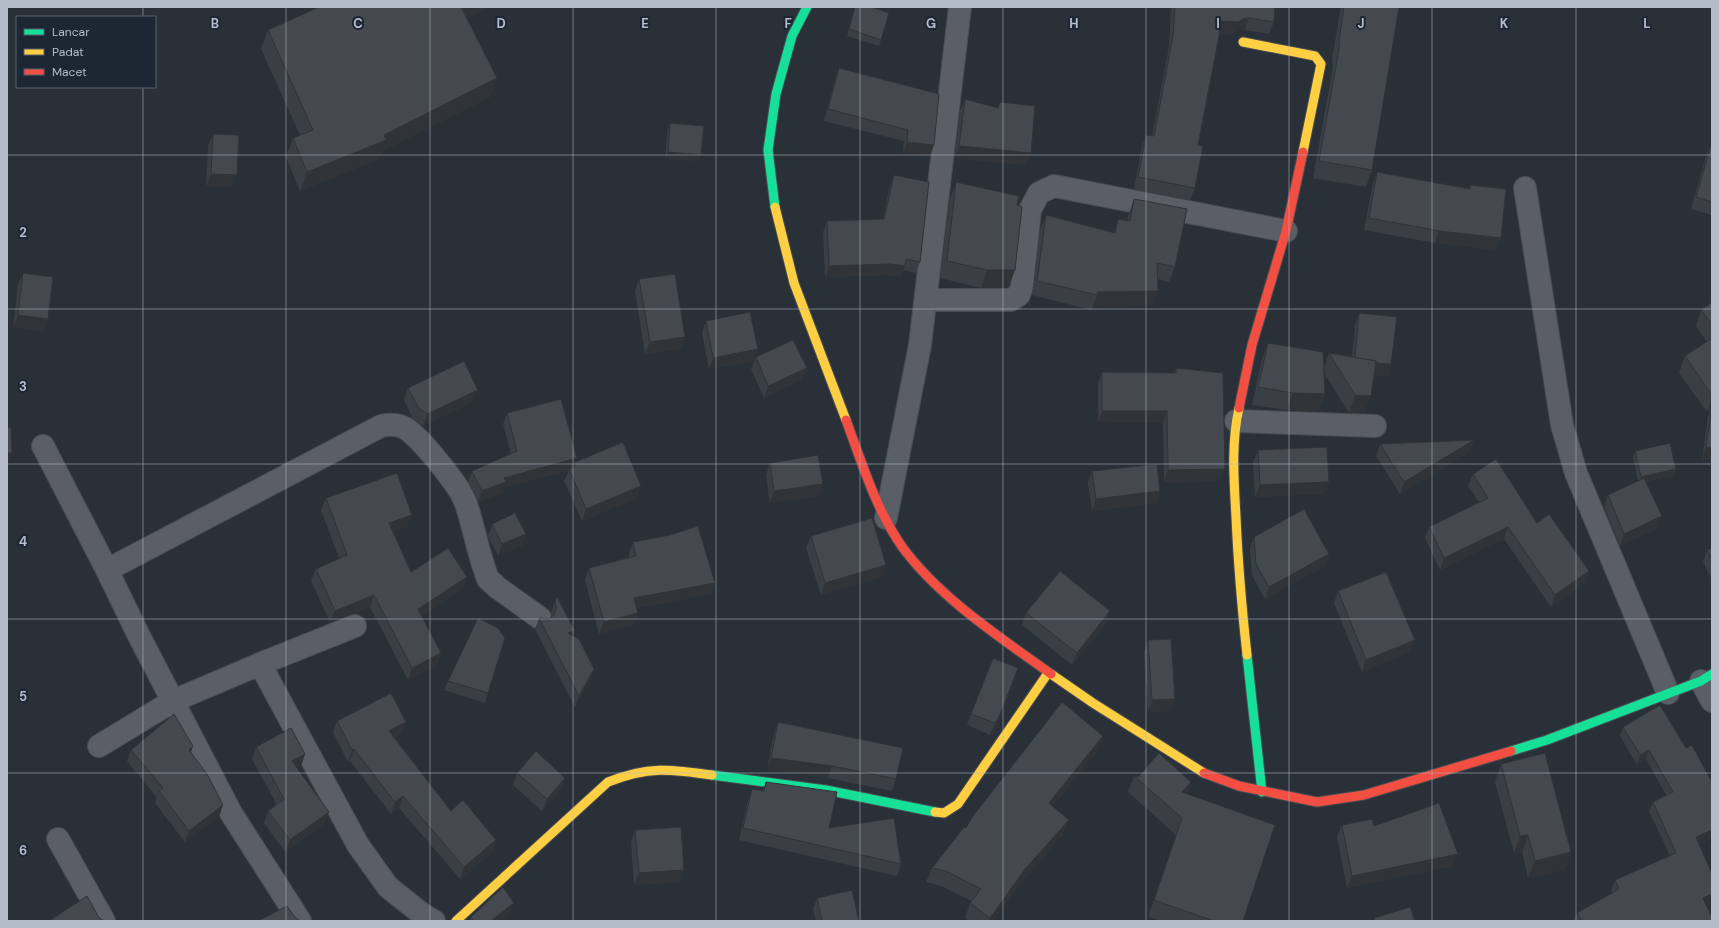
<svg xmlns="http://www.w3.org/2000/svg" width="1719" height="928" font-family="'DM Sans',sans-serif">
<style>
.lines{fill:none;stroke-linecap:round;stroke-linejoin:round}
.street-casing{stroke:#484c53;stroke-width:24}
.fast-casing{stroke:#484c53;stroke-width:11}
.slow-casing{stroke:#484c53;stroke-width:11}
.jam-casing{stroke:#484c53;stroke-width:11}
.street{stroke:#5a5e66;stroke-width:22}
.fast{stroke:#16e098;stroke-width:9}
.slow{stroke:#ffcf43;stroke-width:9}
.jam{stroke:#f24e42;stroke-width:9}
.wall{fill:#3a3f45}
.shaded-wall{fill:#303338}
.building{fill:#444950;stroke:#303338}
.grid{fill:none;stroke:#b4bcc9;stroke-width:1;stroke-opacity:0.55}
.grid-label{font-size:13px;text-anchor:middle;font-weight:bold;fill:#b4bcc9;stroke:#1d2633;stroke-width:4;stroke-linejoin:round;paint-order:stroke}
</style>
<rect width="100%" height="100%" fill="#2a3038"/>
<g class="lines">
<g class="street-casing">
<g id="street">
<polyline points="1525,188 1562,425 1576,473 1668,693"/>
<polyline points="926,300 1011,300 1019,295 1022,286 1030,210 1039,193 1054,186 1286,231"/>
<polyline points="1236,421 1375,426"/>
<polyline points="43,446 107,570 138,634 231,813 300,921"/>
<polyline points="886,518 920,345 960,7"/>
<path d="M107,570L381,426C390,424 397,424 405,428C420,437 458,484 465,501C474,526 478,554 488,579L498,588L540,618"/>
<polyline points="260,664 355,626"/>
<polyline points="1701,681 1712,701"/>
<polyline points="99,746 173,701 260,664 358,845 388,887 422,914 434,921"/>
<polyline points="58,839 104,921"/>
</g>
</g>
<g class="fast-casing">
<g id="fast">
<polyline points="775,207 768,150 776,94 792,36 807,7"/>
<polyline points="1247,655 1262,792"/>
<polyline points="1511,751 1547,740 1701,681 1712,674"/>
<polyline points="712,775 826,790 935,812"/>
</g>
</g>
<g class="slow-casing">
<g id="slow">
<polyline points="1243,42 1315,56 1321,64 1303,152"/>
<polyline points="775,207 794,283 846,420"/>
<path d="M1239,408C1231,443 1234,481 1236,517C1238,563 1242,609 1247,655"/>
<polyline points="1051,674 1093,703 1204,773"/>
<polyline points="935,812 944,813 958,804 1048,673"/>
<path d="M456,921L608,782C648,766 671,769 712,775"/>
</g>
</g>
<g class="jam-casing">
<g id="jam">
<polyline points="1239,408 1252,345 1286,231 1303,152"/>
<path d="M846,420C862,463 876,510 903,548C940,598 1001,638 1051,674"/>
<polyline points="1204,773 1239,786 1317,802 1364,795 1511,751"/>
</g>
</g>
<use href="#street" class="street"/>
<use href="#fast" class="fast"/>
<use href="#slow" class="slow"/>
<use href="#jam" class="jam"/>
</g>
<g class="wall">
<polygon points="319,7 490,7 467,18 497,78 490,97 382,151 379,159 300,191 286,157 293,138 300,135 261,49 268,30"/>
<polygon points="855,7 881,40 879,46 847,36"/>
<polygon points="1171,7 1275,7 1274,22 1269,34 1245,30 1238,30 1233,34 1220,33 1198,145 1195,188 1190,200 1134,189 1142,146 1146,135 1152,136 1169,47"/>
<polygon points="1341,7 1399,7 1372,170 1366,187 1313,178 1333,67 1332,59"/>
<polygon points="839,68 939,94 930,156 903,153 904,141 824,121 835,79"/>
<polygon points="965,99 998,108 1000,102 1026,165 955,158 960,111"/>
<polygon points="670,123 699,161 665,158 668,129"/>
<polygon points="213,134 233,187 206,186 208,146"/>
<polygon points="1711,145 1712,145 1712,215 1691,209 1706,156"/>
<polygon points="1377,172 1469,188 1470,185 1496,250 1435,243 1364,230 1373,183"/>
<polygon points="894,175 920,262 916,273 903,270 901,276 887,275 825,277 823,232 827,221 883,219 890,185"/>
<polygon points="956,182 1017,205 1009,287 981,288 940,278 950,199"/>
<polygon points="1134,199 1175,267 1169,282 1158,279 1158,291 1153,305 1093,306 1092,310 1032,295 1040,230 1046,215 1114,232 1118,219 1127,221 1129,213"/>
<polygon points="23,273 48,319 44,331 13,327 18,285"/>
<polygon points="639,279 681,349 645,354 635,291"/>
<polygon points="1712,302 1712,460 1702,459 1708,417 1711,409 1707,412 1679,373 1685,356 1707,342 1696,326 1701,310"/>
<polygon points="1359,313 1391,364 1387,376 1374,375 1364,413 1349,413 1324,373 1325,394 1319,411 1287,410 1252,405 1262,360 1268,343 1324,367 1329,353 1352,357 1355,325"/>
<polygon points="706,321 758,349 753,361 709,369 702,333"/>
<polygon points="756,357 807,368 802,380 764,398 751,369"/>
<polygon points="1176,368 1220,481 1164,482 1163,423 1098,422 1098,384 1102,372 1174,373"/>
<polygon points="408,388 473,402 423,426 413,419 404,400"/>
<polygon points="507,413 577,458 575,463 637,498 582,521 564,481 569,470 505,487 502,493 478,502 468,482 472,471 511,454 503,424"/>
<polygon points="1380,444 1470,452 1400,494 1376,456"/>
<polygon points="1258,450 1324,494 1255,497 1253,462"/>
<polygon points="1635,451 1674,475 1645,482 1658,528 1620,546 1604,507 1608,495 1638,481 1633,457"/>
<polygon points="770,463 818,496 770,503 766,475"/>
<polygon points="1092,471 1156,503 1092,511 1088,483"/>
<polygon points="1473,474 1537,523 1589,571 1585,583 1551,607 1504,539 1440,570 1425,538 1429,527 1479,502 1468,486"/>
<polygon points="326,498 407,527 393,532 411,572 467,577 463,588 421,616 441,653 436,665 408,680 370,607 330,622 311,581 316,569 339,558 321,510"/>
<polygon points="492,524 526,534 522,546 498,556 488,536"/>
<polygon points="811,536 882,577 821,595 806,548"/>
<polygon points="1254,537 1329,554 1325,566 1265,599 1252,575 1250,549"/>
<polygon points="633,542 711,594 636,608 638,613 633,625 599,634 585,580 589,568 629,557 629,554"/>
<polygon points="1712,548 1712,580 1703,562 1707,550"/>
<polygon points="1338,591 1410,652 1362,672 1334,603"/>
<polygon points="555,601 573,636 594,669 590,680 575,707 535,629 539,618 549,619 552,616 551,612"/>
<polygon points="1110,611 1106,623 1072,665 1022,625 1026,613"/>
<polygon points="1148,640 1175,699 1170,711 1148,712 1144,652"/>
<polygon points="1014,680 995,729 990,735 967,725 971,714"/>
<polygon points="448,681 488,693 485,703 444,690"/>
<polygon points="337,721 402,733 394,738 451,811 496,840 492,852 460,879 399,808 391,814 350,761 348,762 333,733"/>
<polygon points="778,722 896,779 892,791 828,778 767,769 774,734"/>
<polygon points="1623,727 1686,748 1712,782 1712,838 1699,844 1712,874 1712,903 1706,905 1712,921 1574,921 1577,913 1613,893 1611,890 1615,880 1670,856 1649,811 1653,802 1666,795 1646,759 1637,765 1620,736"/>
<polygon points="1103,736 1098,750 1053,806 1063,834 1021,883 993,921 969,921 965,918 970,903 972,901 941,886 926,882 932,868 966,828"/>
<polygon points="193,746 191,752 219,817 185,842 155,803 157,798 127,761 131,750"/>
<polygon points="256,747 305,754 301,766 297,768 324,824 285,852 264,823 268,811 277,805 252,759"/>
<polygon points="1501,764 1571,852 1564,869 1528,878 1522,852 1514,853 1495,782"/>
<polygon points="517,773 565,778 561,790 542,811 513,785"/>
<polygon points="1134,776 1138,777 1191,782 1187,794 1243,921 1160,921 1148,917 1176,835 1128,792"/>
<polygon points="766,782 829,828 901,864 897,876 739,840 748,800 752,789 763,791"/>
<polygon points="1342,825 1374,826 1453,866 1347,888 1337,837"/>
<polygon points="635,830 680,882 634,885 631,842"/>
<polygon points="817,898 859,921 816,921 813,909"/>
<polygon points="471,917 474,921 469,921"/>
</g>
<g class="shaded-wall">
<polygon points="460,7 490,7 454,24"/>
<polygon points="1249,18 1245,30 1238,30 1233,34 1216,32 1220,21"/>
<polygon points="497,78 490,97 382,151 379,159 300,191 307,172"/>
<polygon points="907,142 934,145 930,156 903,153"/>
<polygon points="959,146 1031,153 1026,165 955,158"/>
<polygon points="668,152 701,155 699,161 665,158"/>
<polygon points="211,174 237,175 233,187 206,186"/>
<polygon points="1439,231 1501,238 1496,250 1435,243"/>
<polygon points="890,264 905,266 901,276 887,275 825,277 829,266"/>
<polygon points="987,270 1015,270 1009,287 981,288"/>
<polygon points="1158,291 1153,305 1093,306 1098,292"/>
<polygon points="18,315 48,319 44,331 13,327"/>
<polygon points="685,337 681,349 645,354 650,342"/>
<polygon points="758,349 753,361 709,369 713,358"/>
<polygon points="1355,360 1391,364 1387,376 1350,372"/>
<polygon points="807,368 802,380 764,398 768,386"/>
<polygon points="478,390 473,402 423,426 427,414"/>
<polygon points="1293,393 1325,394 1319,411 1287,410"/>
<polygon points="1355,395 1371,396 1364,413 1349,413"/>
<polygon points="1712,397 1712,406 1711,409 1707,412"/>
<polygon points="1102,411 1167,411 1163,423 1098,422"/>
<polygon points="1474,440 1470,452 1400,494 1404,482"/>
<polygon points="1706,447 1712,448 1712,460 1702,459"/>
<polygon points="7,453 12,453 8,462 7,462"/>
<polygon points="577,458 574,465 573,463 571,469 505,487 502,493 478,502 482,491 504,478"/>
<polygon points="1225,469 1220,481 1164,482 1168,470"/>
<polygon points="1676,469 1674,475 1639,483 1641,477"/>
<polygon points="1329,482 1324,494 1255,497 1260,485"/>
<polygon points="823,484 818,496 770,503 774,491"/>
<polygon points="641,486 637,498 582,521 586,509"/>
<polygon points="1160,491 1156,503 1092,511 1096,499"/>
<polygon points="412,515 407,527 385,535 389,523"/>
<polygon points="1662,516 1658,528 1620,546 1624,534"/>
<polygon points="1508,527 1504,539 1440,570 1444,558"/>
<polygon points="526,534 522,546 498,556 502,544"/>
<polygon points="1329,554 1325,566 1265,599 1269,587"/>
<polygon points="886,565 882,577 821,595 825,583"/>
<polygon points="1589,571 1585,583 1551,607 1555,595"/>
<polygon points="467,577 463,588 413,621 418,609"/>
<polygon points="715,583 711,594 629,609 634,598"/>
<polygon points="374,595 370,607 330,622 335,611"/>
<polygon points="1110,611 1106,623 1072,665 1077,653"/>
<polygon points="638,613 633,625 599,634 604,622"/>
<polygon points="575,631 571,642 568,633"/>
<polygon points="1415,640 1410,652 1362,672 1366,660"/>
<polygon points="441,653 436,665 408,680 412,668"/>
<polygon points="1018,668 995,729 990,735 995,723"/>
<polygon points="594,669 590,680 575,707 579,696"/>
<polygon points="1175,699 1170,711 1148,712 1152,700"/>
<polygon points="406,722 402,733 385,743 389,731"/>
<polygon points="1103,736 1098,750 1044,817 1049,803"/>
<polygon points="193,746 188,758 189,750"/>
<polygon points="354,749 350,761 348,762 352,750"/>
<polygon points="1649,750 1646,759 1637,765 1640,755"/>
<polygon points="305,754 301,766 288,773 292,761"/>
<polygon points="771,758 832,766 828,778 767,769"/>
<polygon points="565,778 561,790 542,811 547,799"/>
<polygon points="1191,782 1185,798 1182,792"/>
<polygon points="403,796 399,808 391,814 395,802"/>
<polygon points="223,805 219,817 185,842 189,831"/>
<polygon points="329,812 324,824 285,852 290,840"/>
<polygon points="1069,820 1063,834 1021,883 993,921 988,921 990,918 1026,868"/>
<polygon points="1712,830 1712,838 1693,846 1696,837"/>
<polygon points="1528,835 1522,852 1514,853 1520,836"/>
<polygon points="496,840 492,852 460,879 464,867"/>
<polygon points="1571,852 1564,869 1528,878 1535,861"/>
<polygon points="1458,854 1453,866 1347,888 1352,876"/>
<polygon points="684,870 680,882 634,885 639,873"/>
<polygon points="1712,894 1712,903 1700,908 1703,898"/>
<polygon points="514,903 510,914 502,921 491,921"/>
</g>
<g class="building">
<polygon points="319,7 461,7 497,78 384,135 386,140 307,172 293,138 313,130 268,30"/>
<polygon points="855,7 871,7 889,13 881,40 849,29"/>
<polygon points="1175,7 1275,7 1274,22 1249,18 1243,19 1238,22 1220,21 1219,36 1198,145 1203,146 1195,188 1138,177 1146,135 1154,136 1173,36"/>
<polygon points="1344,7 1399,7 1372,170 1319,161 1339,49 1339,42"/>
<polygon points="839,68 939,94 934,145 907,142 908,130 828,109"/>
<polygon points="965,99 998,108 1000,102 1035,106 1031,153 959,146"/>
<polygon points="670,123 704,126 701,155 668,152"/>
<polygon points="213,134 239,135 237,175 211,174"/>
<polygon points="1711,145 1712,145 1712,202 1696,197"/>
<polygon points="1377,172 1470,189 1470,185 1506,189 1501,238 1439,231 1369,218"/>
<polygon points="894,175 929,182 920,262 906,259 905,266 890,264 829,266 827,221 884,219"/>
<polygon points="956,182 1019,196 1017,205 1022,207 1015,270 987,270 947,261"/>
<polygon points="1134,199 1187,209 1175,267 1157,263 1158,291 1098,292 1097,295 1037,281 1046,215 1115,233 1118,219 1130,221"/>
<polygon points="23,273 53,277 48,319 18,315"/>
<polygon points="675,274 685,337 650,342 639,279"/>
<polygon points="1712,302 1712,324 1701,310"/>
<polygon points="750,312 758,349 713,358 706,321"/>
<polygon points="1359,313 1397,317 1391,364 1376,363 1376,361 1355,358"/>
<polygon points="1712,338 1712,395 1685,356"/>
<polygon points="793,340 807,368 768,386 756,357"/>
<polygon points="1268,343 1323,352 1325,394 1293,393 1258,387"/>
<polygon points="1329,353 1376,361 1371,396 1355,395"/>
<polygon points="464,361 478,390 427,414 418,407 408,388"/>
<polygon points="1176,368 1223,373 1225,469 1168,470 1167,411 1102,411 1102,372 1176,373"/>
<polygon points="561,399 577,458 504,478 506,482 482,491 472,471 517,451 507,413"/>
<polygon points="1712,407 1712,448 1706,447"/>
<polygon points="11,427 12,453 7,453 7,428"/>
<polygon points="1474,440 1404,482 1380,444"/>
<polygon points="623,442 641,486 586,509 569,469 575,466 573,463"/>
<polygon points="1670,443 1676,469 1641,477 1635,451"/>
<polygon points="1327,447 1329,482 1260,485 1258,450"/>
<polygon points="818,455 823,484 774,491 770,463"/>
<polygon points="1496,459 1537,523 1549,514 1589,571 1555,595 1508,527 1444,558 1429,527 1488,498 1473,474"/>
<polygon points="1157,464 1160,491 1096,499 1092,471"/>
<polygon points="397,473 412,515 389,523 411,572 448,548 467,577 418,609 441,653 412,668 374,595 335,611 316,569 347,555 326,498"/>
<polygon points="1644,478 1662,516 1624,534 1608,495"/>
<polygon points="1304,509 1329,554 1269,587 1256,564 1254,537"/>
<polygon points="515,513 526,534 502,544 492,524"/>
<polygon points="872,518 886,565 825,583 811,536"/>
<polygon points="698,526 715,583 634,598 638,613 604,622 589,568 636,556 633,542 670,535"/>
<polygon points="1712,548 1712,559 1707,550"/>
<polygon points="1060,571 1110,611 1077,653 1026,613"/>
<polygon points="1386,572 1415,640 1366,660 1338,591"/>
<polygon points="557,597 575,631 568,633 579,639 594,669 579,696 539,618 549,619 554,615 556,608 555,601"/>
<polygon points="478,618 498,628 505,638 488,693 448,681"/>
<polygon points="1171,639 1175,699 1152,700 1148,640"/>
<polygon points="993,658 1018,668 999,717 995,723 971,714"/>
<polygon points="391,693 406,722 389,731 451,811 463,800 496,840 464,867 403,796 395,802 354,749 352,750 337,721"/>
<polygon points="1062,702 1103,736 1049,803 1069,820 1026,868 990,918 970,903 981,889 946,871 932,868 964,827 966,828 973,816"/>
<polygon points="1660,705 1686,748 1692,745 1712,782 1712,830 1696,837 1712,874 1712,894 1703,898 1712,917 1712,921 1582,921 1577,913 1619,889 1615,880 1676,853 1653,802 1673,792 1649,750 1640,755 1623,727"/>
<polygon points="174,714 193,746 189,750 207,774 223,805 189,831 159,791 163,788 131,750"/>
<polygon points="778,722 903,748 896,779 832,766 771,758"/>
<polygon points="291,728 305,754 292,761 329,812 290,840 268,811 284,799 256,747"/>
<polygon points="536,751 565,778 547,799 517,773"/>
<polygon points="1159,753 1191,782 1182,792 1275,825 1243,921 1214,921 1154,900 1182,818 1134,776 1138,777"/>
<polygon points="1545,753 1571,852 1535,861 1528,835 1520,836 1501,764"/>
<polygon points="766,782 837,792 829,828 894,818 901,864 743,828 752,789 764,791"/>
<polygon points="1439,803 1458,854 1352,876 1342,825 1372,819 1374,826"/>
<polygon points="681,827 684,870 639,873 635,830"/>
<polygon points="503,887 514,903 491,921 474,921 471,917"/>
<polygon points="852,890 859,921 822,921 817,898"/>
<polygon points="87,896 98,916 102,920 106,921 49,921"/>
<polygon points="287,906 294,916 300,921 258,921"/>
<polygon points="1410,907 1415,921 1375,921 1374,918"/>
</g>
<path class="grid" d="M143,7V17M286,7V921M430,7V921M573,7V921M716,7V921M860,7V921M1003,7V921M1146,7V921M1289,7V921M1432,7V921M1576,7V921M143,87V921M7,155H1712M7,309H1712M7,464H1712M7,619H1712M7,773H1712"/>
<g class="grid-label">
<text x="215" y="28">B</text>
<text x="358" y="28">C</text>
<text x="501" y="28">D</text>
<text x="645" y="28">E</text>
<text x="788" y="28">F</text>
<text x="931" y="28">G</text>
<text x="1074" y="28">H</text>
<text x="1218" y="28">I</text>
<text x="1361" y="28">J</text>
<text x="1504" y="28">K</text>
<text x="1647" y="28">L</text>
<text x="23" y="237">2</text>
<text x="23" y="391">3</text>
<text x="23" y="546">4</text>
<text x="23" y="701">5</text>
<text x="23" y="855">6</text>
</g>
<rect width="1719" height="928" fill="none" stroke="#b4bcc9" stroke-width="16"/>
<rect x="16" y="16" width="140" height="72" fill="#1d2633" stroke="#59626f"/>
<rect x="24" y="29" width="20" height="6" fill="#16e098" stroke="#59626f"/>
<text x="52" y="36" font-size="12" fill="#b4bcc9">Lancar</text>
<rect x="24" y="49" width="20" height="6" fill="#ffcf43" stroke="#59626f"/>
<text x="52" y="56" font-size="12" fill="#b4bcc9">Padat</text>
<rect x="24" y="69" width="20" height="6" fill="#f24e42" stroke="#59626f"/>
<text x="52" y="76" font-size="12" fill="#b4bcc9">Macet</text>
</svg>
